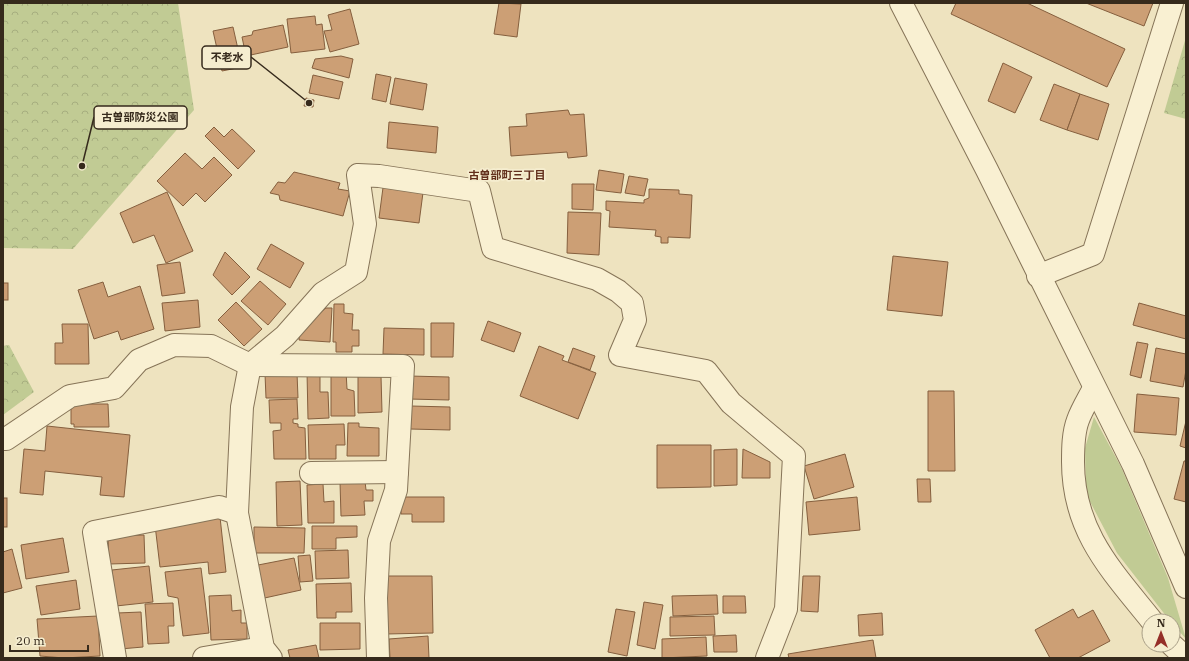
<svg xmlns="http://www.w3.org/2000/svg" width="1189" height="661" font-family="'IBM Plex Serif','Noto Sans JP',serif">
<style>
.green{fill:#c1cb94}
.forest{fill:url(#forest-crowns)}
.building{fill:#cc9f75;stroke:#855f3e}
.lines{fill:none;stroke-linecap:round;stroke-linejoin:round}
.minor-casing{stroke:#867458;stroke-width:24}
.minor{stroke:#f9f0d2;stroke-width:22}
.labels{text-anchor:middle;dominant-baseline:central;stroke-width:3.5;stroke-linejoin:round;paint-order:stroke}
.neighbourhood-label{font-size:11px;font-weight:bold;fill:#622f1c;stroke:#f5edcf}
.leader{fill:none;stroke:#362a1c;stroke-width:1.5}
.callout-dot{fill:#362a1c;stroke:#f5edcf;stroke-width:1.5}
.callout{fill:#f5edcf;stroke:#362a1c;stroke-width:1.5}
.callout-label{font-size:11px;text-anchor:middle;font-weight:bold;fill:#362a1c}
</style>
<defs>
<pattern id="forest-crowns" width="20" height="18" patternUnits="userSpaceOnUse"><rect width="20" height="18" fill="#c1cb94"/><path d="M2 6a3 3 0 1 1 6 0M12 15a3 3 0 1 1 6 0" fill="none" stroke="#a6ae7f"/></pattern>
</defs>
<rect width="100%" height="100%" fill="#eee3bf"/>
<polygon class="green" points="1094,417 1121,467 1168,578 1186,639 1173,624 1173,621 1170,621 1117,553 1086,494 1085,448"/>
<g class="forest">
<polygon points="3,3 178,3 194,110 73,249 3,248"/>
<polygon points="1186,37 1186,119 1164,113"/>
<polygon points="9,345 34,392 3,415 3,346"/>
</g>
<g class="building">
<polygon points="499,3 521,4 517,37 494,34"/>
<polygon points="956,3 1027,3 1125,49 1107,87 951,14"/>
<polygon points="1086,3 1153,3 1144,26"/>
<polygon points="350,9 359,44 330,52 324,31 332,30 328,15"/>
<polygon points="315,16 316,25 322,24 325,49 291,53 287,19"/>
<polygon points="283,25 288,47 246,56 242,37 252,35 253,31"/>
<polygon points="233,27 242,67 222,71 213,31"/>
<polygon points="341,56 353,59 349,78 312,68 315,59"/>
<polygon points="1003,63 1032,77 1015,113 988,101"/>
<polygon points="376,74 391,77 386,102 372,99"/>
<polygon points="313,75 343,82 339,99 309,93"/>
<polygon points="395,78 427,84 423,110 390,104"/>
<polygon points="1054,84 1080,94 1067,130 1040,120"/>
<polygon points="1080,94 1109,104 1098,140 1067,130"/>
<polygon points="306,98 314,100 313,107 304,106"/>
<polygon points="568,110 570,115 584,114 587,156 568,158 567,152 511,156 509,127 527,126 526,114"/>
<polygon points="389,122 438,127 436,153 387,148"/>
<polygon points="214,127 224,137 232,129 255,151 238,169 205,136"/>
<polygon points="185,153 202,169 214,157 232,175 205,202 196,193 183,206 157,181"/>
<polygon points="599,170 624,174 621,193 596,190"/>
<polygon points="294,172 340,183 338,189 350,191 343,216 280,200 279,195 270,193 278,182 285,183"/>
<polygon points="629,176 648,179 644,196 625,193"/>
<polygon points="384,180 424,185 419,223 379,218"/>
<polygon points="572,184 594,184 593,210 572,209"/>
<polygon points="649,189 679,190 679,194 692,195 690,238 668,237 668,243 661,243 661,237 655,236 656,230 609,227 610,211 606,210 606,201 644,203 644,200 649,198"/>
<polygon points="167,192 193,251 166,263 154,235 133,243 120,213"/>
<polygon points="568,212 601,213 599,255 567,253"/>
<polygon points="271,244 304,263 290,288 257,269"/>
<polygon points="225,252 250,277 232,295 213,275"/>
<polygon points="893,256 948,262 942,316 887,310"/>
<polygon points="180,262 185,293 162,296 157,265"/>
<polygon points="260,281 286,304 268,325 241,301"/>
<polygon points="103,282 108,297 140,286 154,329 121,340 118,331 94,339 78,290"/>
<rect x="3" y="283" width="5" height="17"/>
<polygon points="198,300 200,327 165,331 162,303"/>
<polygon points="236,302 262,329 244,346 218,320"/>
<polygon points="1139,303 1186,316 1186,339 1133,325"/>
<polygon points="334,304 344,304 344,313 353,314 352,330 359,330 359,346 352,346 352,352 336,352 336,342 333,342"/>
<polygon points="326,308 332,308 330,342 299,340 300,329"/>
<polygon points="488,321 521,333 514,352 481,340"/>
<polygon points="431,323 454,323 453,357 431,357"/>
<polygon points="62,324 88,324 89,364 55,364 55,343 63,343"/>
<polygon points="384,328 424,329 424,355 383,354"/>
<polygon points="1137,342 1148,344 1141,378 1130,375"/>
<polygon points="539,346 564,356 562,360 596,373 578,419 520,396"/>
<polygon points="573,348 595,356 590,370 568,362"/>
<polygon points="1156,348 1186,354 1186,370 1183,387 1150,381"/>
<polygon points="320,371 320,392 328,392 329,418 308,419 307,372"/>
<polygon points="331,371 346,371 347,389 354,391 355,416 331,416"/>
<polygon points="297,373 298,398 266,398 265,374"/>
<polygon points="358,376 381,376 382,412 358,413"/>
<polygon points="409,376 449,377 449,400 409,399"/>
<polygon points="928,391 954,391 955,471 928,471"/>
<polygon points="1137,394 1179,398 1176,435 1134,432"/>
<polygon points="297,399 298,419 293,419 293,423 298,424 298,427 305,428 306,459 274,459 273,431 281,430 281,423 270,423 269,400"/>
<polygon points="71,404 108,404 109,427 74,427 74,424 71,424"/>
<polygon points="411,406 450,407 450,430 410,429"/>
<polygon points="1186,421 1186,448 1180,446"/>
<polygon points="348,423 359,423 359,427 379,428 379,456 347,456"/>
<polygon points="344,424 345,445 336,445 336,459 309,459 308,425"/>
<polygon points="47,426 130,435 124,497 100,495 102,477 45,471 43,495 20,493 24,449 45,451"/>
<polygon points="657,445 711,445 711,487 657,488"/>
<polygon points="737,449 737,485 714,486 714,450"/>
<polygon points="743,449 770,462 770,478 742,478"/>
<polygon points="845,454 854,487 814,499 804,466"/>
<polygon points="1184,461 1186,461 1186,502 1174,499"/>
<polygon points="917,479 930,479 931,502 918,502"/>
<polygon points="300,481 302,525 277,526 276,482"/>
<polygon points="365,481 366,490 373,490 373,501 364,501 365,515 341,516 340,482"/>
<polygon points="323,484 324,502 334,501 334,523 308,523 307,485"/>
<polygon points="401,497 444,497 444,522 412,522 412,514 401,514"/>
<polygon points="857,497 860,530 809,535 806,502"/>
<rect x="3" y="498" width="4" height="29"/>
<polygon points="220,517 226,572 209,574 208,562 160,567 155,525"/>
<polygon points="312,526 357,526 357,537 336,538 336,549 312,549"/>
<polygon points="254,527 305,528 304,553 254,553"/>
<polygon points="144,535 145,563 109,564 108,536"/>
<polygon points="63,538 69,572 26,579 21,545"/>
<polygon points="12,549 22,588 3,593 3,552"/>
<polygon points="348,550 349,578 316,579 315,551"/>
<polygon points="310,555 313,581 300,582 298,556"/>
<polygon points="294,558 301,590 260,599 253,566"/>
<polygon points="149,566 153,602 116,606 112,570"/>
<polygon points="201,568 209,633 183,636 178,598 168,596 165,572"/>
<polygon points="385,576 432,576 433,633 386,634"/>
<polygon points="803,576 820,576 818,612 801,611"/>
<polygon points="76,580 80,609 41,615 36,586"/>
<polygon points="351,583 352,612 336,612 336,618 317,618 316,584"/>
<polygon points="231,595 232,611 241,610 241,623 247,623 247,639 211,640 209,596"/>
<polygon points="717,595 718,614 673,616 672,596"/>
<polygon points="723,596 745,596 746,613 723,613"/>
<polygon points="644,602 663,605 655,649 637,645"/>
<polygon points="173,603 174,626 168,626 169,643 148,644 145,604"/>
<polygon points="616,609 635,612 627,656 608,652"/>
<polygon points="1073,609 1078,618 1093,610 1110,641 1078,658 1050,658 1035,630"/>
<polygon points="141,612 143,647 120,649 117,613"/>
<polygon points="882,613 883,635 859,636 858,615"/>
<polygon points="98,616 100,656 64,658 40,656 37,619"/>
<polygon points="714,616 715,635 670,636 670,617"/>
<polygon points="320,623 360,623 360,649 320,650"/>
<polygon points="736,635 737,652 714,652 713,636"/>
<polygon points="428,636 429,658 390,658 389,639"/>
<polygon points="706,637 707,656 662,658 662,639"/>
<polygon points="873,640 876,658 789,658 788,654"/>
<polygon points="316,645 319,658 290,658 288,650"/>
</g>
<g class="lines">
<g class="minor-casing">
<g id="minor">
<polyline points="901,3 987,170 1133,464 1186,587"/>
<polyline points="1038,276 1093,254 1172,3"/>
<path d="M1094,388C1089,398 1082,409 1078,420C1073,433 1073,449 1073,462C1073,532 1112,571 1152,621"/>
<polyline points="3,439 6,439 70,396 114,388 139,360 174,345 211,346 250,365 403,366 396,490 379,541 376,598 378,658"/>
<polyline points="311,473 397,472"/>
<polyline points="1172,645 1186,658"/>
<polyline points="115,658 94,532 219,507 237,513"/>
<polyline points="204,658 263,648"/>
<polyline points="271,658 263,648 237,513 242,407 250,365 285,336 323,293 356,272 365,224 358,175 379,176 479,191 493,248 597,279 618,291 632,303 635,320 620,355 706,371 731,403 794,456 786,609 767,658"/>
</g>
</g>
<use href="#minor" class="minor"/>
</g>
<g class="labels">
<g class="neighbourhood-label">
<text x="507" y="175">古曽部町三丁目</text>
</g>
</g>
<path class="leader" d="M309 103L251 57M82 166L94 117"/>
<g class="callout-dot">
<circle cx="309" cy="103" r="4"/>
<circle cx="82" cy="166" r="4"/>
</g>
<g class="callout">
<rect x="202" y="46" width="49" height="23" rx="4"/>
<rect x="94" y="106" width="93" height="23" rx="4"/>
</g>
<g class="callout-label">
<text x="227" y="61">不老水</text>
<text x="140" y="121">古曽部防災公園</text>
</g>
<rect width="1189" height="661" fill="none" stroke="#362a1c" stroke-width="8"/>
<g transform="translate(1161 633)"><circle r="19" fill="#f5edcf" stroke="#a99f87"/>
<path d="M0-3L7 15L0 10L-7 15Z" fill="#952f28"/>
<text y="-6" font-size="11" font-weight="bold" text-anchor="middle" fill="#362a1c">N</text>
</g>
<path d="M10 645v6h78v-6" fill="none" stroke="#362a1c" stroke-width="2"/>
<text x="16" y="645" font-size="12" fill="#362a1c" stroke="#f5edcf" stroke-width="3" paint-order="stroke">20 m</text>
</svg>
